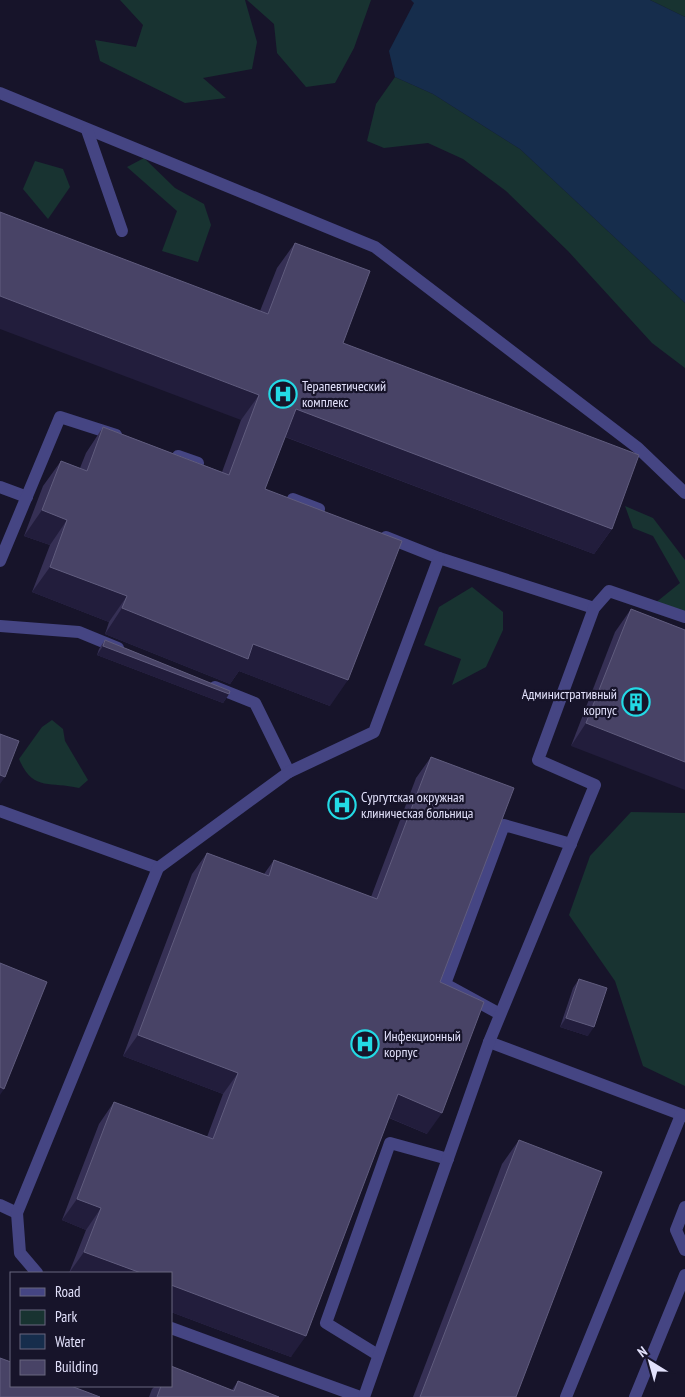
<svg xmlns="http://www.w3.org/2000/svg" width="685" height="1397" font-family="'PT Sans Narrow',sans-serif">
<style>
.green{fill:#183331}
.water{fill:#162d4c}
.lines{fill:none;stroke-linecap:round;stroke-linejoin:round}
.minor{stroke:#454583;stroke-width:12}
.wall{fill:#363055}
.shaded-wall{fill:#221d3c}
.building{fill:#484366;stroke:#605c7e}
.labels{text-anchor:middle;dominant-baseline:central;stroke-width:4.5;stroke-linejoin:round;paint-order:stroke}
.poi-label{font-size:14px;fill:#e2e1fb;stroke:#17142a;text-anchor:start}
</style>
<rect width="100%" height="100%" fill="#17142a"/>
<g class="green">
<polygon points="120,0 245,0 257,42 252,69 203,78 226,98 185,103 100,61 95,40 136,47 143,25"/>
<polygon points="247,0 371,0 354,48 335,83 306,87 277,53 274,24"/>
<polygon points="650,0 685,0 685,17"/>
<polygon points="395,77 433,94 520,149 685,303 685,368 652,343 568,251 506,191 463,159 428,143 384,148 367,141 376,104"/>
<polygon points="144,158 175,188 204,204 211,225 198,262 162,251 177,211 127,167"/>
<polygon points="35,161 63,169 70,187 48,219 23,189"/>
<polygon points="625,506 653,518 685,560 685,615 654,604 680,583 653,536 633,528"/>
<polygon points="472,587 503,612 503,630 486,667 452,685 461,659 424,645 439,607"/>
<path d="M52,720L63,729L65,741L88,780L79,788C50,781 33,792 19,759L42,727Z"/>
<polygon points="631,812 685,813 685,1086 643,1066 615,981 569,915 590,856"/>
</g>
<polygon class="water" points="411,0 650,0 685,17 685,303 520,149 433,94 395,77 389,51 414,3"/>
<g class="lines">
<g class="minor">
<polyline points="0,93 375,247 638,448 685,493"/>
<polyline points="87,130 122,231"/>
<polyline points="178,456 198,463"/>
<polyline points="0,487 27,497"/>
<polyline points="293,499 319,509"/>
<polyline points="386,537 439,558 594,608"/>
<polyline points="0,561 60,417 116,435"/>
<polyline points="0,626 79,632 118,648"/>
<polyline points="215,687 255,703 289,772"/>
<polyline points="0,811 158,868"/>
<polyline points="500,1014 445,984 504,825 571,844"/>
<polyline points="489,1042 685,1116"/>
<polyline points="0,1205 17,1213"/>
<polyline points="685,1207 676,1230 685,1250"/>
<polyline points="37,1273 20,1253 17,1213 158,868 289,772 374,732 439,558"/>
<polyline points="171,1328 360,1397"/>
<polyline points="378,1355 326,1323 390,1143 448,1159"/>
<polyline points="364,1397 489,1042 595,785 538,760 594,608 609,591 685,617"/>
<polyline points="566,1397 681,1115"/>
<polyline points="635,1397 685,1275"/>
</g>
</g>
<g class="wall">
<polygon points="295,243 343,343 612,529 594,554 285,437 265,489 330,706 239,671 230,684 105,634 109,622 32,592 50,545 24,536 43,486 61,461 80,468 86,453 103,427 222,472 241,420 260,311 277,268"/>
<polygon points="631,609 685,630 571,746 615,632"/>
<polygon points="105,640 229,694 223,703 97,655 99,649"/>
<polygon points="431,757 440,982 427,1134 389,1118 291,1357 171,1312 171,1273 69,1273 86,1230 62,1220 99,1124 114,1102 207,1137 223,1094 123,1056 192,874 207,853 264,874 274,860 371,897 416,778"/>
<polygon points="579,979 588,1036 560,1027 573,988"/>
<polygon points="519,1140 516,1397 413,1397 502,1164"/>
<polygon points="238,1381 279,1397 149,1397 152,1389 155,1386 171,1386 232,1390"/>
</g>
<g class="shaded-wall">
<polygon points="0,296 259,395 241,420 0,329"/>
<polygon points="296,409 612,529 594,554 278,434"/>
<polygon points="42,510 67,520 50,545 24,536"/>
<polygon points="50,567 127,596 109,622 32,592"/>
<polygon points="122,608 253,644 348,680 330,706 239,671 230,684 105,634"/>
<polygon points="103,646 229,694 223,703 97,655"/>
<polygon points="586,723 685,762 685,790 571,746"/>
<polygon points="0,775 5,777 0,784"/>
<polygon points="566,1018 594,1027 588,1036 560,1027"/>
<polygon points="138,1035 238,1073 223,1094 123,1056"/>
<polygon points="0,1087 4,1089 0,1095"/>
<polygon points="398,1094 442,1113 427,1134 383,1115"/>
<polygon points="77,1199 101,1208 86,1230 62,1220"/>
<polygon points="84,1252 141,1273 69,1273"/>
<polygon points="171,1285 306,1336 291,1357 171,1312"/>
</g>
<g class="building">
<polygon points="0,212 268,314 295,243 370,271 343,343 639,455 612,529 296,409 265,489 402,541 348,680 253,644 248,659 122,608 127,596 50,567 67,520 42,510 61,461 87,471 103,427 229,475 259,395 0,296"/>
<polygon points="631,609 685,630 685,762 586,723"/>
<polygon points="105,640 230,691 229,694 103,646"/>
<polygon points="0,734 19,741 5,777 0,775"/>
<polygon points="431,757 514,788 440,982 484,1002 442,1113 398,1094 306,1336 171,1285 171,1273 141,1273 84,1252 101,1208 77,1199 114,1102 213,1139 238,1073 138,1035 207,853 269,876 274,860 377,899"/>
<polygon points="0,963 47,982 4,1089 0,1087"/>
<polygon points="579,979 607,988 594,1027 566,1018"/>
<polygon points="519,1140 602,1172 516,1397 420,1397"/>
<polygon points="0,1358 11,1362 11,1386 71,1386 100,1397 0,1397"/>
<polygon points="171,1366 234,1391 238,1381 279,1397 157,1397 161,1386 171,1386"/>
</g>
<defs>
<g id="hospital-ring" transform="scale(1.4375)"><circle r="9.5" fill="#17142a" stroke="#23dae5" stroke-width="1.5"/><path d="M-5-5h3v3.5h4V-5h3V5h-3V1.5h-4V5h-3Z" fill="#23dae5"/></g>
<g id="building-ring" transform="scale(1.4375)"><circle r="9.5" fill="#17142a" stroke="#23dae5" stroke-width="1.5"/><path d="M-4-6H4V6H1V3H-1V6H-4ZM-2.5-4.3h1.7v1.8h-1.7ZM.8-4.3h1.7v1.8H.8ZM-2.5-1h1.7V.8h-1.7ZM.8-1h1.7V.8H.8Z" fill="#23dae5"/></g>
</defs>
<g fill-rule="evenodd">
<use href="#hospital-ring" x="283" y="394"/>
<use href="#building-ring" x="636" y="702"/>
<use href="#hospital-ring" x="342" y="805"/>
<use href="#hospital-ring" x="365" y="1044"/>
</g>
<g class="labels">
<g class="poi-label">
<text x="302" y="386">Терапевтический<tspan x="302" dy="16">комплекс</tspan></text>
<text x="617" y="694" text-anchor="end">Административный<tspan x="617" dy="16">корпус</tspan></text>
<text x="361" y="797">Сургутская окружная<tspan x="361" dy="16">клиническая больница</tspan></text>
<text x="384" y="1036">Инфекционный<tspan x="384" dy="16">корпус</tspan></text>
</g>
</g>
<rect x="10" y="1272" width="162" height="115" fill="#17142a" stroke="#68667e"/>
<rect x="20" y="1288" width="25" height="8" fill="#454583" stroke="#68667e"/>
<text x="55" y="1297" font-size="15" fill="#e2e1fb">Road</text>
<rect x="20" y="1310" width="25" height="15" fill="#183331" stroke="#68667e"/>
<text x="55" y="1322" font-size="15" fill="#e2e1fb">Park</text>
<rect x="20" y="1334" width="25" height="15" fill="#162d4c" stroke="#68667e"/>
<text x="55" y="1347" font-size="15" fill="#e2e1fb">Water</text>
<rect x="20" y="1360" width="25" height="15" fill="#484366" stroke="#68667e"/>
<text x="55" y="1372" font-size="15" fill="#e2e1fb">Building</text>
<g transform="translate(650 1362) rotate(323)" stroke="#17142a" stroke-width="4" paint-order="stroke">
<path d="M0-4L9 19L0 12L-9 19Z" fill="#e2e1fb"/>
<text y="-8" font-size="14" font-weight="bold" text-anchor="middle" fill="#e2e1fb">N</text>
</g>
</svg>
